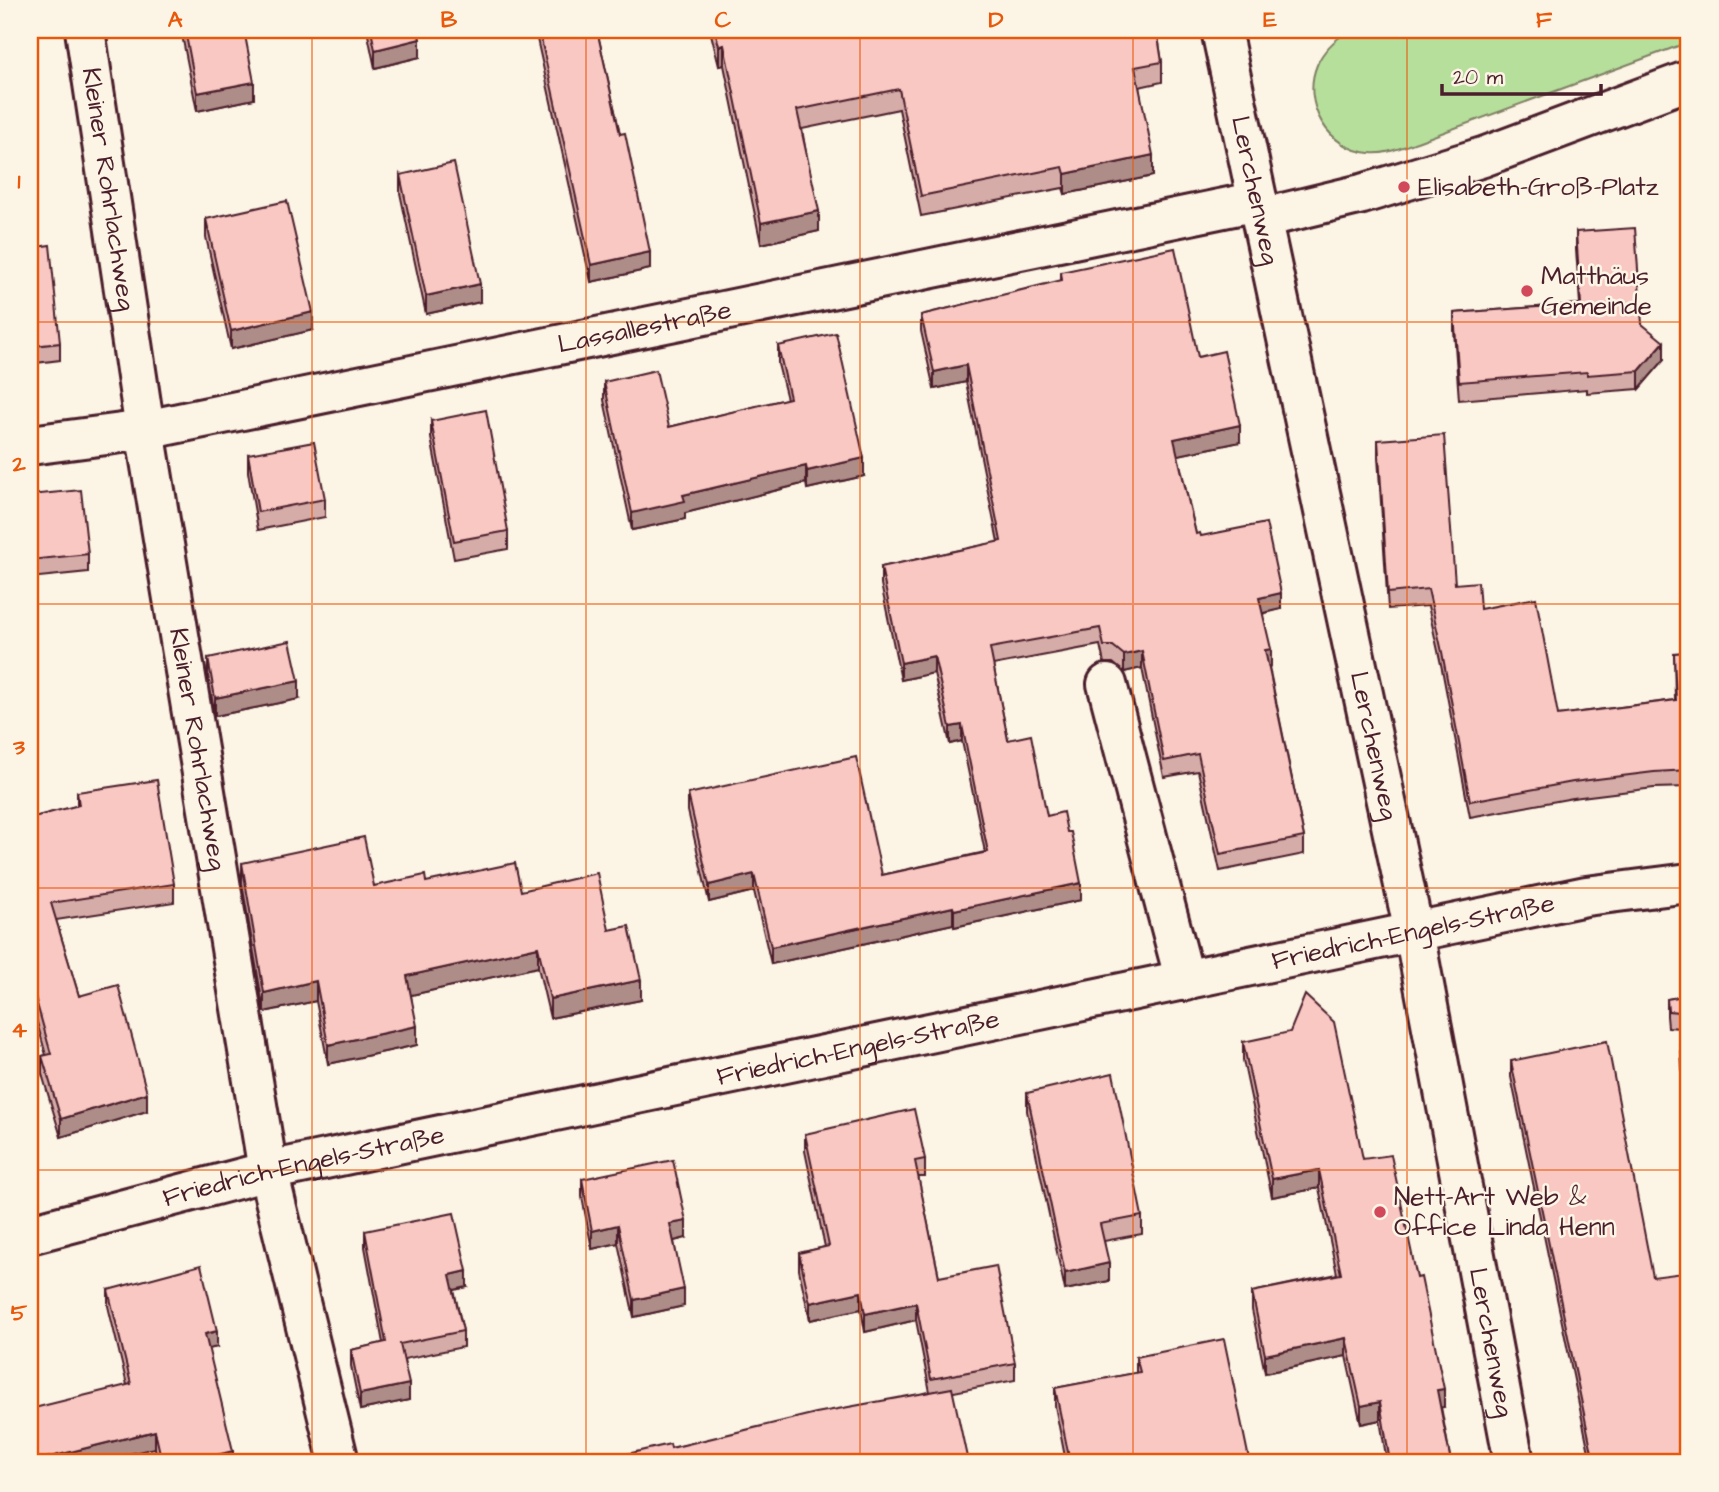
<svg xmlns="http://www.w3.org/2000/svg" width="1719" height="1492" font-family="'Architects Daughter',sans-serif">
<style>
.green{fill:#b6df9c;stroke:#807f64;stroke-width:2}
.lines{fill:none;stroke-linecap:round;stroke-linejoin:round}
.minor-casing{stroke:#4a1f2b;stroke-width:44}
.minor{stroke:#fcf5e5;stroke-width:38}
.wall{fill:#d6aca8;stroke:#4a1f2b;stroke-width:2}
.shaded-wall{fill:#ae8c88;stroke:#4a1f2b;stroke-width:2}
.building{fill:#f9c8c3;stroke:#4a1f2b;stroke-width:2}
.grid{fill:none;stroke:#e8590c;stroke-width:2;stroke-opacity:0.55}
.poi-dot{fill:#d1495b;stroke:#fcf5e5;stroke-width:2.5}
.labels{text-anchor:middle;dominant-baseline:central;stroke-width:5;stroke-linejoin:round;paint-order:stroke}
.poi-label{font-size:26px;fill:#4a1f2b;stroke:#fcf5e5;text-anchor:start}
.street-label{font-size:26px;fill:#4a1f2b;stroke:#fcf5e5}
.neatline{fill:none;stroke:#e8590c;stroke-width:2.5}
.grid-label{font-size:23px;text-anchor:middle;font-weight:bold;fill:#e8590c}
</style>
<rect width="100%" height="100%" fill="#fcf5e5"/>
<filter id="ink" filterUnits="userSpaceOnUse"><feTurbulence type="fractalNoise" baseFrequency=".0143" numOctaves="2"/><feDisplacementMap in="SourceGraphic" scale="14" xChannelSelector="R" yChannelSelector="G"/><feConvolveMatrix kernelMatrix="1 2 1 2 8 2 1 2 1" color-interpolation-filters="sRGB"/></filter>
<g filter="url(#ink)">
<path class="green" d="M1350,30H1689V42L1417,142C1402,147 1386,155 1370,153C1328,150 1301,103 1317,65C1323,50 1337,38 1350,30Z"/>
<g class="lines">
<g class="minor-casing">
<g id="minor">
<path id="s1" d="M85,30L145,430L268,1171L339,1462"/>
<path id="s2" d="M1221,30L1414,932L1514,1462"/>
<polyline points="1262,218 1362,194 1483,157 1689,80"/>
<path id="s3" d="M30,445L145,430L1258,201"/>
<polyline points="1107,684 1185,981"/>
<path id="s4" d="M30,1234L268,1171L1586,896L1689,883"/>
</g>
</g>
<use href="#minor" class="minor"/>
</g>
<g class="wall">
<polygon points="181,30 244,30 254,99 197,111"/>
<polygon points="367,30 418,30 420,57 375,68"/>
<polygon points="535,30 598,30 597,30 650,269 591,282"/>
<polygon points="710,30 1157,30 1162,62 1162,82 1139,87 1153,176 1065,194 1063,188 921,216 899,109 802,129 819,231 761,244 724,65 719,66"/>
<polygon points="400,175 480,302 426,314 400,193"/>
<polygon points="206,219 313,330 231,349 206,237"/>
<polygon points="1576,232 1642,324 1664,360 1639,389 1587,393 1587,389 1459,400 1454,331 1454,313 1580,304 1576,250"/>
<polygon points="30,248 60,343 60,360 36,363 37,389 30,389"/>
<polygon points="1061,272 1198,357 1240,442 1178,455 1196,534 1201,536 1281,609 1262,614 1271,666 1269,667 1304,837 1304,854 1220,871 1198,771 1164,777 1142,668 1124,672 1113,663 1104,663 1100,645 993,665 1008,740 1047,816 1081,900 954,927 953,924 771,964 754,891 709,902 688,811 688,794 882,875 985,852 962,741 950,744 934,673 901,680 881,584 881,567 998,542 966,382 934,389 921,331 921,315 1061,281"/>
<polygon points="778,346 864,476 807,489 806,483 685,513 685,519 632,530 604,400 604,382 669,427 787,399 778,364"/>
<polygon points="431,421 508,531 508,549 454,559 431,438"/>
<polygon points="1378,440 1455,584 1480,609 1558,715 1675,700 1674,653 1689,652 1689,787 1654,788 1573,798 1470,817 1442,669 1428,606 1388,609 1378,457"/>
<polygon points="248,454 325,499 325,517 258,530 248,472"/>
<polygon points="30,495 88,554 88,572 30,578"/>
<polygon points="208,658 299,699 215,716 208,676"/>
<polygon points="77,792 174,884 174,902 56,920 79,996 147,1111 61,1137 42,1074 42,1056 46,1055 30,997 30,818 77,806"/>
<polygon points="242,863 374,886 426,882 521,891 609,930 641,1000 550,1018 538,967 411,995 417,1045 328,1064 316,1001 264,1012 242,883"/>
<polygon points="1689,995 1689,1208 1680,1028 1668,1027 1667,1016 1667,999"/>
<polygon points="1243,1042 1363,1159 1444,1407 1441,1407 1451,1462 1387,1462 1380,1420 1361,1424 1346,1356 1265,1373 1252,1310 1252,1292 1337,1274 1319,1188 1272,1197 1243,1060"/>
<polygon points="1511,1061 1689,1462 1591,1462 1511,1077"/>
<polygon points="1027,1093 1142,1216 1142,1234 1104,1241 1109,1281 1065,1290 1027,1111"/>
<polygon points="805,1134 925,1159 925,1177 918,1177 939,1277 1015,1363 1015,1380 671,1448 930,1392 916,1320 865,1332 861,1309 810,1320 799,1270 799,1253 825,1247 805,1151"/>
<polygon points="582,1179 686,1238 674,1241 684,1306 634,1317 618,1243 592,1249 582,1197"/>
<polygon points="365,1231 467,1287 454,1290 463,1331 463,1347 404,1359 409,1400 360,1410 351,1366 351,1350 383,1343 365,1247"/>
<polygon points="108,1290 217,1347 208,1349 233,1462 158,1462 155,1448 127,1385 108,1306"/>
<polygon points="1136,1357 1249,1462 1066,1462 1055,1406 1055,1388 1136,1373"/>
</g>
<g class="shaded-wall">
<polygon points="420,39 420,57 375,68 375,50"/>
<polygon points="724,45 724,65 719,66 719,46"/>
<polygon points="254,82 254,99 197,111 197,93"/>
<polygon points="1153,155 1153,176 1065,194 1065,174"/>
<polygon points="819,211 819,231 761,244 761,223"/>
<polygon points="650,252 650,269 591,282 591,265"/>
<polygon points="480,284 480,302 426,314 426,296"/>
<polygon points="313,312 313,330 231,349 231,331"/>
<polygon points="1664,342 1664,360 1639,389 1639,371"/>
<polygon points="966,365 966,382 934,389 934,372"/>
<polygon points="1240,425 1240,442 1174,456 1174,439"/>
<polygon points="864,458 864,476 807,489 807,471"/>
<polygon points="806,466 806,483 685,513 685,519 632,530 632,513 683,495"/>
<polygon points="1281,593 1281,609 1259,614 1259,598"/>
<polygon points="1271,649 1271,666 1265,667 1265,650"/>
<polygon points="1142,651 1142,668 1124,672 1124,655"/>
<polygon points="934,656 934,673 901,680 901,663"/>
<polygon points="299,681 299,699 215,716 215,698"/>
<polygon points="962,725 962,741 950,744 950,727"/>
<polygon points="754,874 754,891 709,902 709,885"/>
<polygon points="1081,883 1081,900 954,927 954,910"/>
<polygon points="953,907 953,924 771,964 771,947"/>
<polygon points="538,947 538,967 407,996 407,976"/>
<polygon points="641,980 641,1000 550,1018 550,999"/>
<polygon points="316,981 316,1001 264,1012 264,993"/>
<polygon points="417,1026 417,1045 328,1064 328,1045"/>
<polygon points="147,1093 147,1111 61,1137 61,1119"/>
<polygon points="1319,1170 1319,1188 1272,1197 1272,1179"/>
<polygon points="686,1221 686,1238 670,1242 670,1224"/>
<polygon points="618,1225 618,1243 592,1249 592,1231"/>
<polygon points="1109,1263 1109,1281 1065,1290 1065,1273"/>
<polygon points="467,1271 467,1287 450,1291 450,1275"/>
<polygon points="684,1289 684,1306 634,1317 634,1300"/>
<polygon points="861,1292 861,1309 810,1320 810,1303"/>
<polygon points="916,1303 916,1320 865,1332 865,1314"/>
<polygon points="217,1331 217,1347 205,1350 205,1334"/>
<polygon points="1346,1338 1346,1356 1265,1373 1265,1355"/>
<polygon points="409,1384 409,1400 360,1410 360,1394"/>
<polygon points="1444,1389 1444,1407 1437,1408 1437,1390"/>
<polygon points="1380,1402 1380,1420 1361,1424 1361,1406"/>
<polygon points="155,1431 155,1448 96,1462 30,1462"/>
<polygon points="233,1451 233,1462 188,1462"/>
<polygon points="1249,1459 1249,1462 1234,1462"/>
</g>
<g class="building">
<polygon points="185,30 244,30 254,82 197,93"/>
<polygon points="371,30 418,30 420,39 375,50"/>
<polygon points="539,30 597,30 620,134 625,133 650,252 591,265"/>
<polygon points="715,30 1157,30 1162,62 1135,67 1153,155 1065,174 1063,167 921,196 899,89 797,110 819,211 761,223 724,45 719,46"/>
<polygon points="454,163 480,284 426,296 400,175"/>
<polygon points="287,201 313,312 231,331 206,219"/>
<polygon points="1635,228 1642,324 1664,342 1639,371 1587,375 1587,372 1459,382 1454,313 1581,304 1576,232"/>
<polygon points="50,245 60,343 34,346 37,371 30,372 30,248"/>
<polygon points="1175,248 1198,357 1224,351 1240,425 1174,439 1196,534 1200,533 1201,536 1266,523 1281,593 1259,598 1271,649 1265,650 1304,837 1220,854 1198,754 1164,761 1142,651 1124,655 1113,646 1104,646 1100,628 990,648 1008,740 1031,735 1047,816 1063,812 1067,832 1071,832 1081,883 954,910 953,907 771,947 754,874 709,885 688,794 856,757 882,875 988,852 962,725 950,727 934,656 901,663 881,567 1001,541 966,365 934,372 921,315 1062,280 1061,272"/>
<polygon points="836,333 864,458 807,471 806,466 683,495 685,501 632,513 604,382 656,370 669,427 790,398 778,346"/>
<polygon points="486,410 508,531 454,541 431,421"/>
<polygon points="1444,435 1455,584 1478,582 1480,609 1536,598 1558,715 1676,700 1674,653 1689,652 1689,770 1654,772 1573,782 1470,801 1442,652 1428,589 1388,593 1378,440"/>
<polygon points="314,442 325,499 258,512 248,454"/>
<polygon points="81,490 88,554 30,560 30,495"/>
<polygon points="290,641 299,681 215,698 208,658"/>
<polygon points="157,780 174,884 51,903 79,996 118,985 147,1093 61,1119 42,1056 51,1054 30,979 30,818 79,805 77,792"/>
<polygon points="364,837 374,886 425,875 426,882 515,863 521,891 597,873 609,930 629,926 641,980 550,999 538,947 407,976 417,1026 328,1045 316,981 264,993 242,863"/>
<polygon points="1305,995 1334,1022 1363,1159 1391,1155 1417,1278 1421,1277 1444,1389 1437,1390 1451,1462 1390,1462 1380,1402 1361,1406 1346,1338 1265,1355 1252,1292 1341,1274 1319,1170 1272,1179 1243,1042 1290,1032"/>
<polygon points="1689,995 1689,1192 1680,1012 1668,1011 1667,999"/>
<polygon points="1607,1041 1653,1277 1683,1273 1689,1306 1689,1462 1594,1462 1511,1061"/>
<polygon points="1113,1073 1142,1216 1100,1224 1109,1263 1065,1273 1027,1093"/>
<polygon points="914,1109 925,1159 915,1161 939,1277 996,1266 1015,1363 931,1379 916,1303 865,1314 861,1292 810,1303 799,1253 829,1246 805,1134"/>
<polygon points="673,1160 686,1221 670,1224 684,1289 634,1300 618,1225 592,1231 582,1179"/>
<polygon points="454,1213 467,1271 450,1275 463,1331 400,1344 409,1384 360,1394 351,1350 386,1342 365,1231"/>
<polygon points="201,1265 217,1331 205,1334 233,1451 188,1462 162,1462 155,1431 30,1462 30,1409 131,1384 108,1290"/>
<polygon points="1224,1339 1249,1459 1234,1462 1070,1462 1055,1388 1140,1372 1136,1357"/>
<polygon points="952,1388 968,1462 593,1462 670,1444 671,1448 816,1413"/>
</g>
</g>
<path class="grid" d="M312,30V1462M586,30V1462M860,30V1462M1133,30V1462M1407,30V1462M30,322H1689M30,604H1689M30,888H1689M30,1170H1689"/>
<g class="poi-dot">
<circle cx="1404" cy="187" r="7"/>
<circle cx="1527" cy="291" r="7"/>
<circle cx="1380" cy="1212" r="7"/>
</g>
<g class="labels">
<g class="poi-label">
<text x="1418" y="187">Elisabeth-Groß-Platz</text>
<text x="1541" y="276">Matthäus<tspan x="1541" dy="30">Gemeinde</tspan></text>
<text x="1394" y="1197">Nett-Art Web &amp;<tspan x="1394" dy="30">Office Linda Henn</tspan></text>
</g>
<g class="street-label">
<text stroke="none"><textPath href="#s1" startOffset="161">Kleiner Rohrlachweg</textPath></text>
<text stroke="none"><textPath href="#s2" startOffset="164">Lerchenweg</textPath></text>
<text stroke="none"><textPath href="#s3" startOffset="626">Lassallestraße</textPath></text>
<text stroke="none"><textPath href="#s2" startOffset="732">Lerchenweg</textPath></text>
<text stroke="none"><textPath href="#s1" startOffset="728">Kleiner Rohrlachweg</textPath></text>
<text stroke="none"><textPath href="#s4" startOffset="1416">Friedrich-Engels-Straße</textPath></text>
<text stroke="none"><textPath href="#s4" startOffset="849">Friedrich-Engels-Straße</textPath></text>
<text stroke="none"><textPath href="#s4" startOffset="282">Friedrich-Engels-Straße</textPath></text>
<text stroke="none"><textPath href="#s2" startOffset="1340">Lerchenweg</textPath></text>
</g>
</g>
<rect width="1719" height="1492" fill="none" stroke="#fcf5e5" stroke-width="77"/>
<path d="M1442 84v10h159v-10" fill="none" stroke="#4a1f2b" stroke-width="3.5"/>
<text x="1453" y="84" font-size="21" fill="#4a1f2b" stroke="#fcf5e5" stroke-width="5" paint-order="stroke">20 m</text>
<rect x="38" y="38" width="1642" height="1416" class="neatline"/>
<g class="grid-label">
<text x="175" y="27">A</text>
<text x="449" y="27">B</text>
<text x="723" y="27">C</text>
<text x="996" y="27">D</text>
<text x="1270" y="27">E</text>
<text x="1544" y="27">F</text>
<text x="19" y="188">1</text>
<text x="19" y="471">2</text>
<text x="19" y="754">3</text>
<text x="19" y="1037">4</text>
<text x="19" y="1320">5</text>
</g>
</svg>
